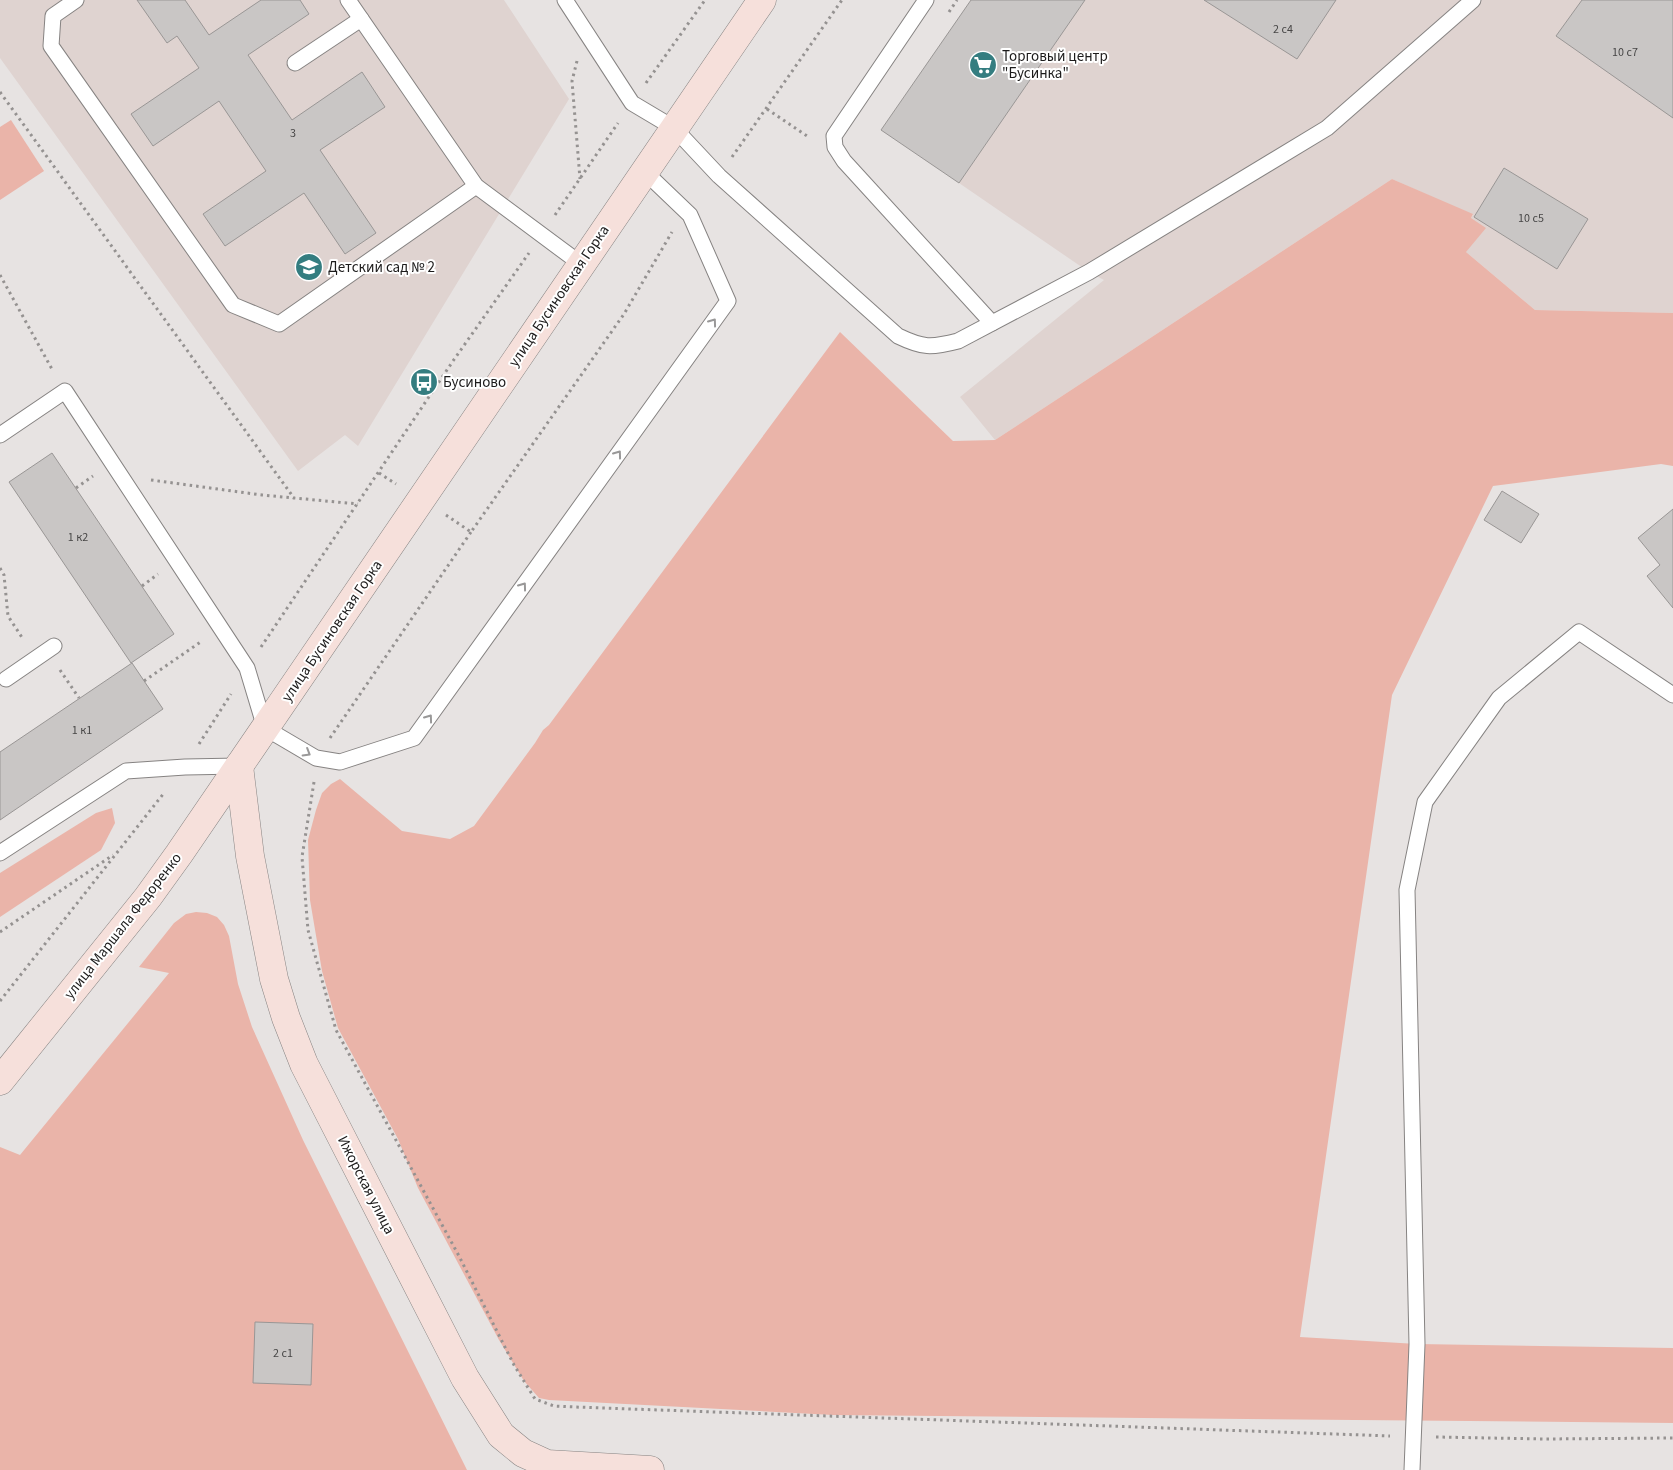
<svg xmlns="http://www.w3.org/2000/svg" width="1673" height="1470" font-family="'Source Sans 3',sans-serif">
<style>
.built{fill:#dfd3d0}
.green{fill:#eab4a9}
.building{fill:#c9c6c5;stroke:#999695}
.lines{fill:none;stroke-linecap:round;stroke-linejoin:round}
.lane-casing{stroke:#868382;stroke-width:17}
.secondary-casing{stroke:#868382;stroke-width:29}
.path{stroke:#959291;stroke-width:3;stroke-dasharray:2.5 4;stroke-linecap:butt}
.lane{stroke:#fff;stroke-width:15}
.secondary{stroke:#f6e0db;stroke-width:28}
.oneway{stroke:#999898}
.labels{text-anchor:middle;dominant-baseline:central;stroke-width:4;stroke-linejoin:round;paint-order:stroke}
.number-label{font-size:12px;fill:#474646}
.poi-label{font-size:15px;fill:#1c1b1b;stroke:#fff;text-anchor:start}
.street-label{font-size:15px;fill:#1c1b1b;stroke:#fff}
</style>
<rect width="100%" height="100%" fill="#e7e3e2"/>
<g class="built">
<polygon points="0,0 504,0 569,99 358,446 345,435 298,471 0,58"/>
<polygon points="1085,0 1673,0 1673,313 1535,310 1466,252 1471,218 1473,215 1392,179 995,440 960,397 1104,280 1089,272 959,183"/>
</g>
<g class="green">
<polygon points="11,120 44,171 0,200 0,127"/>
<polygon points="1392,179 1473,214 1471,218 1486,228 1466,252 1535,310 1673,313 1673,466 1661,464 1493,486 1392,695 1300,1337 1417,1344 1673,1348 1673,1423 833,1415 549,1400 539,1398 524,1381 499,1340 418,1188 398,1139 338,1028 322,971 310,900 308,840 316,810 322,793 331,784 340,779 402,831 450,839 474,826 535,743 543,730 549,725 840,332 953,441 995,440"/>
<polygon points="112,808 115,823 101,850 0,917 0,873 96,813"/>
<polygon points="196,912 207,913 217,917 224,925 229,936 238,984 252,1027 303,1140 467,1470 0,1470 0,1147 20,1155 169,973 139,967 174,923 186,914"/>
</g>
<g class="building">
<polygon points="137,0 185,0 209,35 261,0 300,0 309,14 248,55 292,120 362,72 385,107 320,150 376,233 345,254 304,193 225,246 203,214 266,171 219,101 153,146 131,114 199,68 177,36 167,43"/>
<polygon points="971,0 1085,0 959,183 881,130"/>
<polygon points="1204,0 1336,0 1297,59"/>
<polygon points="1582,0 1673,0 1673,118 1556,36"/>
<polygon points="1504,168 1588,219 1557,269 1474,217"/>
<polygon points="52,453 174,634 131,663 9,482"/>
<polygon points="1502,491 1539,514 1521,543 1484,520"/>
<polygon points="1673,509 1673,608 1647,576 1660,565 1638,538"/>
<polygon points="132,663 163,709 0,820 0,752"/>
<polygon points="255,1322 313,1324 311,1385 253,1383"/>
</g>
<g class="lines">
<g class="lane-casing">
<g id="lane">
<polyline points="76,0 53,16 51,46 233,305 279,324 476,186"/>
<polyline points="348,0 476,186 581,264"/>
<path d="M565,0L632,103L674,128L719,176L898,336C923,348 931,348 958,341L1089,272L1327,128L1473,0"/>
<polyline points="926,0 834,136 835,147 844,161 992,323"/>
<polyline points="295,63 361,19"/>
<polyline points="0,435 65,391 247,668 265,728 316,758 340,762 414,738 728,301 690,215 644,171"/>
<polyline points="6,679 54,646"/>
<polyline points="0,853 126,771 185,767 239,766"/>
<polyline points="1412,1470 1417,1344 1407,890 1425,802 1499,698 1579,632 1673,695"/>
</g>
</g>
<g class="secondary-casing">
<g id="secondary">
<polyline points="239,766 250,856 274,979 286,1018 304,1064 465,1378 501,1435 523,1453 547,1464 650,1470"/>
<polyline points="0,1081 148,897 179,854 762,0"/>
</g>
</g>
<g class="path">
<polyline points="949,12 957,0"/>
<polyline points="577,61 572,81 580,179"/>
<polyline points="646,83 705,0"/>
<polyline points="0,92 294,498"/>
<polyline points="767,109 810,138"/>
<polyline points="732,157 842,0"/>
<polyline points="555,215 618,123"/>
<polyline points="0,275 53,371"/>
<polyline points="379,473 396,484"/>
<polyline points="151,480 262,495 358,504"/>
<polyline points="76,488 93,476"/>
<polyline points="446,515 471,532 624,314 672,232"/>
<polyline points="0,568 4,575 8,616 23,639"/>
<polyline points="142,586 158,574"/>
<polyline points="261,647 453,361 529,253"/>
<polyline points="60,670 79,698"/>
<polyline points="144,681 202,641"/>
<polyline points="330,738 471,532"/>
<polyline points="199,744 231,694"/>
<polyline points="314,782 302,857 308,930 336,1030 459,1256 514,1365 535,1399 554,1406 575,1407 1390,1436"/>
<polyline points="0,932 113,855"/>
<polyline points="0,1001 164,793"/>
<polyline points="1436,1437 1544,1439 1673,1438"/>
</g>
<use href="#lane" class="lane"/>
<use href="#secondary" class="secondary"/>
</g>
<defs><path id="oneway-chevron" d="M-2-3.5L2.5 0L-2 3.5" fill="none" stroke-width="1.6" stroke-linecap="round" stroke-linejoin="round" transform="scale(1.25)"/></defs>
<g class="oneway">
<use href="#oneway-chevron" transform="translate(713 322) rotate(-54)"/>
<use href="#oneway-chevron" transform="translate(618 454) rotate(-54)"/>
<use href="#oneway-chevron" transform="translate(523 586) rotate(-54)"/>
<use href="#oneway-chevron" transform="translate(429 718) rotate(-54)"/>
<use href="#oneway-chevron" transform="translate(307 753) rotate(31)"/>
</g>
<defs>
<g id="supermarket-disc" transform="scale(1.4375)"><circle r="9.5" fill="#347d80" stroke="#fff"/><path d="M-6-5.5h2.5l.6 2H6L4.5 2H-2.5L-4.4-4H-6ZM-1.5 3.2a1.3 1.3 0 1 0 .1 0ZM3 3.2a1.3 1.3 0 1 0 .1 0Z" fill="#fff"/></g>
<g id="school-disc" transform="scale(1.4375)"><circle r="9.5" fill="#347d80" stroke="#fff"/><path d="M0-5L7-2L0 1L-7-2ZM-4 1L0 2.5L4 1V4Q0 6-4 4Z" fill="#fff"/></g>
<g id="bus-disc" transform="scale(1.4375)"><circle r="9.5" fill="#347d80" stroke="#fff"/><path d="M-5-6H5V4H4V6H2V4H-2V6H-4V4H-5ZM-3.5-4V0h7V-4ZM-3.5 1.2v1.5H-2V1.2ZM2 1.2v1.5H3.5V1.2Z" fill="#fff"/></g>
</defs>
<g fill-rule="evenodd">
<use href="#supermarket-disc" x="983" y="65"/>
<use href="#school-disc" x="309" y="267"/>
<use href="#bus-disc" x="424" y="382"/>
</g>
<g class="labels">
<g class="number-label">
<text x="1283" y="29">2 с4</text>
<text x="1625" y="52">10 с7</text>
<text x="293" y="133">3</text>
<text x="1531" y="218">10 с5</text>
<text x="78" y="537">1 к2</text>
<text x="82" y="730">1 к1</text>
<text x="283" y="1353">2 с1</text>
</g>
<g class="poi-label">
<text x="1002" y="56">Торговый центр<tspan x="1002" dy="17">"Бусинка"</tspan></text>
<text x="328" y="267">Детский сад № 2</text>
<text x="443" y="382">Бусиново</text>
</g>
<g class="street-label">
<text transform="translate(559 296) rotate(-56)">улица Бусиновская Горка</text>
<text transform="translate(332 631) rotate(-56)">улица Бусиновская Горка</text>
<text transform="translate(123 926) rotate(-52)">улица Маршала Федоренко</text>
<text transform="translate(366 1185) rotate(63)">Ижорская улица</text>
</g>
</g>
</svg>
